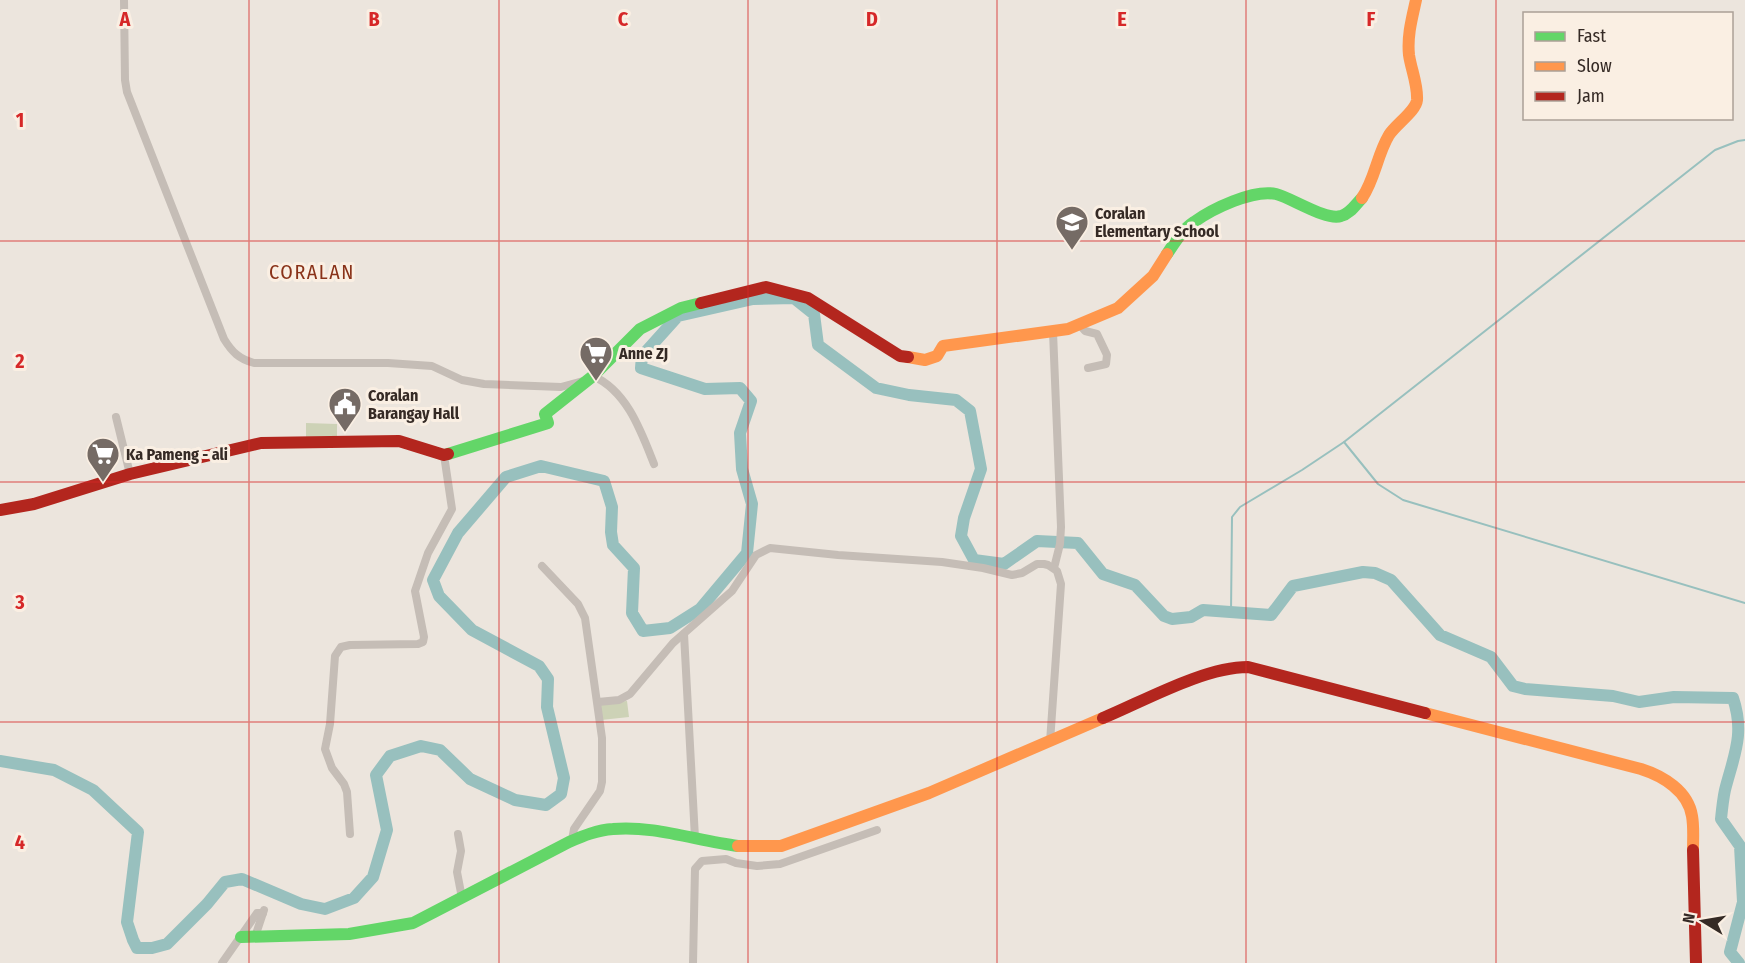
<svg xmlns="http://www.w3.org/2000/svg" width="1745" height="963" font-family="'Fira Sans Condensed',sans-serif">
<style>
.green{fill:#cdd2b6}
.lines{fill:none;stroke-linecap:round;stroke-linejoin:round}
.stream{stroke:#98c0be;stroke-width:2}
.river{stroke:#98c0be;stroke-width:12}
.street{stroke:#c5bdb6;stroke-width:8}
.fast{stroke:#63d668;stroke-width:12}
.slow{stroke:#ff974d;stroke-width:12}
.jam{stroke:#b3261e;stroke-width:12}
.grid{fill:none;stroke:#d62828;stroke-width:1.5;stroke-opacity:0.55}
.labels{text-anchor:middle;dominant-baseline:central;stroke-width:6;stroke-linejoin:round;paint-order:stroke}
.poi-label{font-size:16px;font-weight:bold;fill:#352a25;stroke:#faefe3;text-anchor:start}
.quarter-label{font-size:20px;letter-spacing:1.5px;fill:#893219;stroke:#faefe3}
.grid-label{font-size:20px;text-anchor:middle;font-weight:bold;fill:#d62828;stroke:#faefe3;stroke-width:6;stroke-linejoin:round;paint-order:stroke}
</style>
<rect width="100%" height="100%" fill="#ece5dd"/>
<g class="green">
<polygon points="306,423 337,424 337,441 306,441"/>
<polygon points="627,701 629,717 601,720 599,704"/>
</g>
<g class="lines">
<g class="stream">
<polyline points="1344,442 1378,484 1403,500 1745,603"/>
<polyline points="1231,612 1232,517 1240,507 1302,470 1344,442 1715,150 1738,141 1745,140"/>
</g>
<path class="river" d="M0,761L54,770L93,790L138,832L127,922L133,940L137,948H152L167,944L207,904L225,882L242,879L301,904L325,909L354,898L373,877L387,830L376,775L390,756L421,746L440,750L470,779L515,800L546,805L561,794L564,778L547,707L548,679L539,666L472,630L439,596L433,580L458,533L506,477L541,466L604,481L612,507L611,532L613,545L634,568L632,613L643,631L670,628L700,609L747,553L752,504L742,469L740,433L751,401L740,388L705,389L641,368L642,356L678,316L753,299L794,298L814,314L818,345L876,388L909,395L956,400L970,411L981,469L964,518L961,536L974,560L1004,564L1037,541L1078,543L1103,574L1135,585L1164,616L1172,619L1191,617L1203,610L1271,615L1293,586L1363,572L1375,573L1391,580L1440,635L1491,657L1513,686L1525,689L1613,696L1639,702L1674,697L1733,698C1745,734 1734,755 1725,790C1723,799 1722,809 1721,819L1740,846L1743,902L1730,952L1739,963"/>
<g class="street">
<path d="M124,0L125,80L127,92L224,339C232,352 239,359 254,363H388L432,366L462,380L484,384L561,387L583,381"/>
<polyline points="1079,324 1085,331 1097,334 1107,355 1106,364 1088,368"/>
<polyline points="1053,332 1061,527 1060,544 1054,568"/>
<path d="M593,376C627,391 641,431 654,464"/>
<polyline points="116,417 130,474"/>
<polyline points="542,566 578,604 585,618 602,738 602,782 600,791 574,829 572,840"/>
<polyline points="684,634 695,838"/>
<polyline points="598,702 619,700 630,694 673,643 732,591 756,555 770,548 838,555 942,562 983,568 1012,575 1022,573 1037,564 1044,564 1048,565 1057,571 1061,584 1050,742"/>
<polyline points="350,834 347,792 344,784 332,768 325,749 330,724 335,656 341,647 350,645 418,644 423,642 424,637 415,591 428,553 452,509 444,455"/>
<polyline points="458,834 461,851 457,872 462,898"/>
<polyline points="255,937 264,910"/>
<polyline points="222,963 257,913 263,913"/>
<polyline points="693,963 695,869 702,861 726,859 736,863 757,866 780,864 877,830"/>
</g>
<g class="fast">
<path d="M1167,254C1175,242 1182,230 1194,222C1212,209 1253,189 1276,194C1292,198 1326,221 1341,216C1350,214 1356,204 1362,198"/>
<polyline points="448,454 548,423 545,414 593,376 640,329 681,308 701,303"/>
<path d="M241,937L349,934L413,923L569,842C583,836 597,830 613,829C652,825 698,841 738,846"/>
</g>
<g class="slow">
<path d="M1362,198C1375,179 1377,155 1389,135C1396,124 1416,111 1417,100C1418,85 1411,69 1409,55C1407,36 1412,18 1416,0"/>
<polyline points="908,357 925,360 937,356 943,346 1068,329 1118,308 1153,276 1167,254"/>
<path d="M1425,713L1641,769C1663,776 1688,791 1692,816C1694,827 1693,839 1693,850"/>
<polyline points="738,846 781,846 929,793 1103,718"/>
</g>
<g class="jam">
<polyline points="701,303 766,287 808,298 900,356 908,357"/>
<polyline points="0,510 34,504 130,474 261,443 399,441 444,455 448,454"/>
<path d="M1103,718C1144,701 1204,667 1248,667L1425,713"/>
<polyline points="1693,850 1696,963"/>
</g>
</g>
<path class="grid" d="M249,0V963M499,0V963M748,0V963M997,0V963M1246,0V963M1496,0V963M0,241H1745M0,482H1745M0,722H1745"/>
<defs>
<g id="school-pin" transform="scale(1.725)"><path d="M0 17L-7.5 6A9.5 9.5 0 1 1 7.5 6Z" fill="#756b65" stroke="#faefe3"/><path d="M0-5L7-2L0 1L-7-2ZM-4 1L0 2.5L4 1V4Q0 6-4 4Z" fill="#fff"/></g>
<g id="supermarket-pin" transform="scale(1.725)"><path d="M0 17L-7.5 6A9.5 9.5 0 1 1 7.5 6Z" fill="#756b65" stroke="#faefe3"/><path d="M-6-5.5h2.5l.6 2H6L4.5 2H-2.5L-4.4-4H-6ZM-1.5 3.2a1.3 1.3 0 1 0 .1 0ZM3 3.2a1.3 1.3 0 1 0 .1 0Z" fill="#fff"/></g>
<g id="civic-pin" transform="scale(1.725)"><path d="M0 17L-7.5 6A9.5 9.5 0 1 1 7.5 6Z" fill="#756b65" stroke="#faefe3"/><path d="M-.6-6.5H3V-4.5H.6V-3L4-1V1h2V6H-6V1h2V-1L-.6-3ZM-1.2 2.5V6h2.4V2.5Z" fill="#fff"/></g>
</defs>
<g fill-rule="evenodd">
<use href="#school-pin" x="1072" y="222"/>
<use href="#supermarket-pin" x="596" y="353"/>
<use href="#civic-pin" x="345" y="404"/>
<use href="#supermarket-pin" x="103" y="454"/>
</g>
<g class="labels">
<g class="poi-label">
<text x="1095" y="213">Coralan<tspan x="1095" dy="18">Elementary School</tspan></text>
<text x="619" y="353">Anne ZJ</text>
<text x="368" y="395">Coralan<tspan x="368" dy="18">Barangay Hall</tspan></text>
<text x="126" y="454">Ka Pameng - ali</text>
</g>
<g class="quarter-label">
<text x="312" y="272">CORALAN</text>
</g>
</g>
<g class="grid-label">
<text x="125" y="26">A</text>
<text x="374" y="26">B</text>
<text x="623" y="26">C</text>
<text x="872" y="26">D</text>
<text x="1122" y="26">E</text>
<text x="1371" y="26">F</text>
<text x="20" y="127">1</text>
<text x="20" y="368">2</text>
<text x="20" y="609">3</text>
<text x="20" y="849">4</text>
</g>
<rect x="1523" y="12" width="210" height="108" fill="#faefe3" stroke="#aba097" stroke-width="1.5"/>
<rect x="1535" y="32" width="30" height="9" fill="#63d668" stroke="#aba097" stroke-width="1.5"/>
<text x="1577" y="42" font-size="18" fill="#352a25">Fast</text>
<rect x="1535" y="62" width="30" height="9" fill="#ff974d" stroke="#aba097" stroke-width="1.5"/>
<text x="1577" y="72" font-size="18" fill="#352a25">Slow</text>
<rect x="1535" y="92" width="30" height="9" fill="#b3261e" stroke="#aba097" stroke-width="1.5"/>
<text x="1577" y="102" font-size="18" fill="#352a25">Jam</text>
<g transform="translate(1703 921) rotate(281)" stroke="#faefe3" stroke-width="4.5" paint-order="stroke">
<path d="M0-4.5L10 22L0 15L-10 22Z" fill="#352a25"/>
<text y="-9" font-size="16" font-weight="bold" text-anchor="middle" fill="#352a25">N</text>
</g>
</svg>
